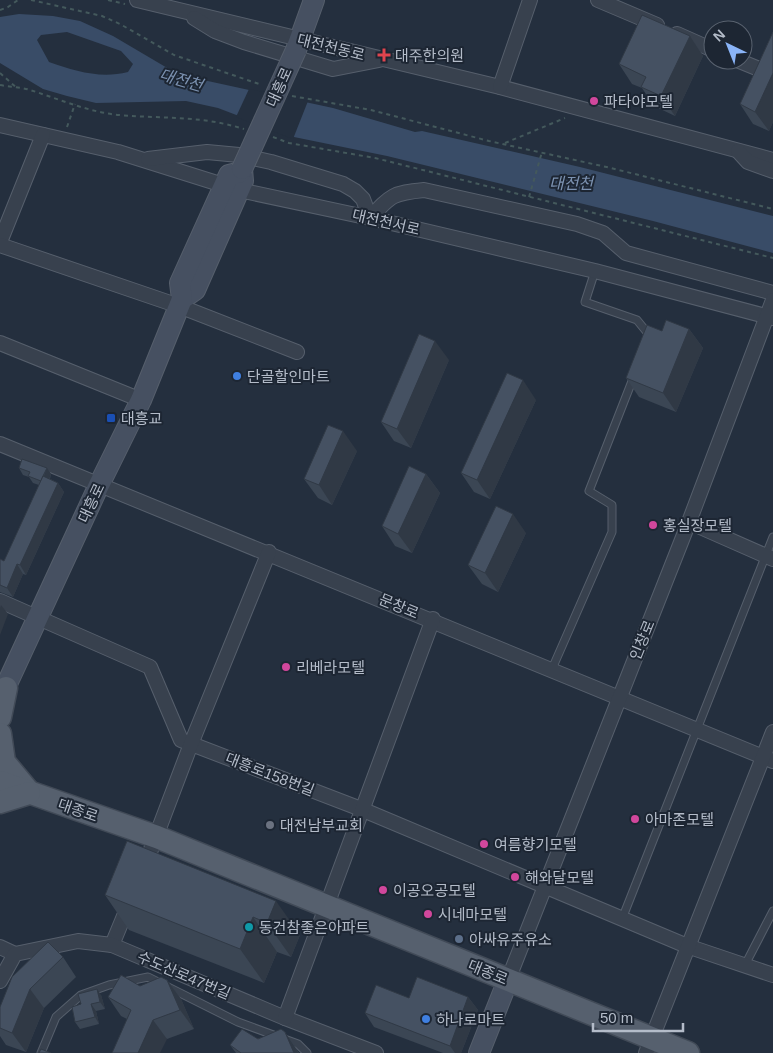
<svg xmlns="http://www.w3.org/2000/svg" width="773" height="1053" font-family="Arial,'Noto Sans KR',sans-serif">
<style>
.water{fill:#394c67;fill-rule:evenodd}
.pier{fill:#242f3e}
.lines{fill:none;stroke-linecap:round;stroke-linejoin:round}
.lane-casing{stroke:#565f6c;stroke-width:9}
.street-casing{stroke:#565f6c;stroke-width:16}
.secondary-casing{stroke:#565f6c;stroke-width:22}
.primary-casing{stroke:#414a57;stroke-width:25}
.path{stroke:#44595c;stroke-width:2;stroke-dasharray:4 4;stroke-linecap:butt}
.lane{stroke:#38414e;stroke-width:7}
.street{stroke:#38414e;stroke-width:14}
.secondary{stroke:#465061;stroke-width:20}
.primary{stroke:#56606e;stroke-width:22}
.secondary-bridge-casing{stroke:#565f6c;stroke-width:22;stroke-linecap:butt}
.secondary-bridge{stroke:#465061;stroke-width:20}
.wall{fill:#3b4654}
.shaded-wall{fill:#303945}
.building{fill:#455162;stroke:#303945}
.health-dot{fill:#e0444e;stroke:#1d2633;stroke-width:2}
.hotel-dot{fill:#d1479c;stroke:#1d2633;stroke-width:2}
.shop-dot{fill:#3f7fe0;stroke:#1d2633;stroke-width:2}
.transit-dot{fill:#1a4fb4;stroke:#1d2633;stroke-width:2}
.worship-dot{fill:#6b7280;stroke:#1d2633;stroke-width:2}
.culture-dot{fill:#0f9aa8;stroke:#1d2633;stroke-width:2}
.service-dot{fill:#5c6f8a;stroke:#1d2633;stroke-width:2}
.labels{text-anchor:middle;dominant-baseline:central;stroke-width:4;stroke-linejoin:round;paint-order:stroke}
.street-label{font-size:15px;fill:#b4bcc9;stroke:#1d2633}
.poi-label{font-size:15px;fill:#b4bcc9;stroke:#1d2633;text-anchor:start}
.water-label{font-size:16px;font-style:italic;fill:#7c92b1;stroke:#1d2633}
</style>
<rect width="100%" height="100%" fill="#242f3e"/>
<path class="water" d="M19,14L53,16L80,21L113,36L169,69L194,78L333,108L415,132L422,131L580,167L773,216V253L653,221L387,156L294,137L218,108L186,101L96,103L67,96L43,89L0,63V17ZM67,32L121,51L133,64L128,72C100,79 75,71 49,62L37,40L41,35Z"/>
<polygon class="pier" points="249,89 308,101 293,139 236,117"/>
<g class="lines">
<g class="lane-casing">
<g id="lane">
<polyline points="595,271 585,302 637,320 650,336"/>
<polyline points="552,669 612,532 612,505 589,491 634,376"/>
<polyline points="622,919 773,537"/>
<polyline points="745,965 773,911"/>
<polyline points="41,1053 56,1017 81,995 109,985 148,977 238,1022 298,1044 307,1053"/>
</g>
</g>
<g class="street-casing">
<g id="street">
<polyline points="137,0 500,87 773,160"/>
<polyline points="598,0 657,25"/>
<polyline points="194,18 215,31 244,42 333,69 379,60"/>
<polyline points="677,34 713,50"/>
<polyline points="737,60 759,69"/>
<polyline points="500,87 530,0"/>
<polyline points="0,125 118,152 239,190 370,218 595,271 773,318"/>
<polyline points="738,151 748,162 773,171"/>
<path d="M148,159L207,152L239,155L271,162L343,184L355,191L363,199L370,218C391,195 393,193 424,190L577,224L603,233L626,253L773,293"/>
<polyline points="0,242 43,135"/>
<polyline points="0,245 179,306 297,352"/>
<polyline points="0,343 141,400"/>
<polyline points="0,444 773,761"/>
<polyline points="689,522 773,559"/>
<polyline points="0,601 150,667 181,740 361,809 687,946 773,975"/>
<polyline points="144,868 191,744 269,552"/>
<polyline points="112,945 129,904"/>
<polyline points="0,947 15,954"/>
<polyline points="508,980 689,522 773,300"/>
<polyline points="0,981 15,954 78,941 112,945 285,1018 376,1053"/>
<polyline points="285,1018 433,619"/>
<polyline points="646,1053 773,732"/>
</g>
</g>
<g class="secondary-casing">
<g id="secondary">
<polyline points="296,50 314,0"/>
<polyline points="182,299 195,290 243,181 242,169"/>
<polyline points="0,699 99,485 141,400 182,299 180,283 224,186 229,175 241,172"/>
<polyline points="479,1053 508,980"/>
</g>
</g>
<g class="primary-casing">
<g id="primary">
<polyline points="0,717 6,688"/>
<polyline points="0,734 4,762 29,792"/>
<polyline points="0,782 157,837 688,1053"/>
<polyline points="0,802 29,793"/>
</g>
</g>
<g class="path">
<polyline points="31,0 102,16 120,24 174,55 262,85"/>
<polyline points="108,0 125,4"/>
<polyline points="0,10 8,7 18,0"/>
<polyline points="0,73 18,89"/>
<path d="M0,85C10,87 21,87 30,90C59,99 88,112 119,115C164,119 199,115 244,129"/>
<polyline points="292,96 371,110 489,141 611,168 773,209"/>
<polyline points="67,127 75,104"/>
<polyline points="273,137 289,143 375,158 773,258"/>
<polyline points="505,143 565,118"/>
<polyline points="529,197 542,152"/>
</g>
<use href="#lane" class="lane"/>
<use href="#street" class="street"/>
<use href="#secondary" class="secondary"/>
<use href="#primary" class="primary"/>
<g class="secondary-bridge-casing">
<polyline id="secondary-bridge" points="242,169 296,50"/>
</g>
<use href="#secondary-bridge" class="secondary-bridge"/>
</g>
<g class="wall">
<polygon points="773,32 773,122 769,131 753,124 740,104"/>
<polygon points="690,36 703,56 675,116 654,106 642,88 632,84 619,64"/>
<polygon points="689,329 703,348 676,412 639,397 626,378 662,331"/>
<polygon points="449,360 411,448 394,441 381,422"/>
<polygon points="536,400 490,499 474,492 461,473"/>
<polygon points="357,451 332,505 318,498 304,479"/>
<polygon points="19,468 47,468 51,474 50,479 58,483 64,492 26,575 23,574 13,597 0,592 0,559 4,561 39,485 33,483 29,477 23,475"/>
<polygon points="426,474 440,493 412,553 395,546 382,526"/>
<polygon points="526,533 498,592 482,584 468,565"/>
<polygon points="127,841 300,935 291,957 277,952 264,983 129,930 105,895"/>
<polygon points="63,957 76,977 44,1008 26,1052 6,1045 0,1036 0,1007"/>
<polygon points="167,980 181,999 194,1029 167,1039 121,1016 108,997 140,986"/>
<polygon points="101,995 105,1009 96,1011 99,1024 80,1029 75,1022 81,1004"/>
<polygon points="468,997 478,1010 461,1053 443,1053 374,1027 365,1013 409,998"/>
<polygon points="285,1032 299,1053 236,1053 230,1045"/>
</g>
<g class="shaded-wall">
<polygon points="690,36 703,56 675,116 661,96"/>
<polygon points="773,73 773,122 769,131 755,112"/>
<polygon points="689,329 703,348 676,412 663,393"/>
<polygon points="435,341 449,360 411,448 397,429"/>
<polygon points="523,380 536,400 490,499 477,480"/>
<polygon points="343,431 357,451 332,505 319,485"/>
<polygon points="47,468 51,474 46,488 42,481"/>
<polygon points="426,474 440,493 412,553 398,534"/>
<polygon points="58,483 64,492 26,575 20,565"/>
<polygon points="513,514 526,533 498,592 485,573"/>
<polygon points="17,564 23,574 13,597 7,588"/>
<polygon points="1,605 8,614 0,635 0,608"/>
<polygon points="276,901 300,935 291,957 267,923"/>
<polygon points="253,917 277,952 264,983 240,949"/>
<polygon points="167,980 181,999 194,1029 180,1010"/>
<polygon points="30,989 44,1008 26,1052 12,1033"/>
<polygon points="97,989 101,995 105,1009 100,1002"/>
<polygon points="468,997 478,1010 461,1053 455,1053 450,1046"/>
<polygon points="91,1004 96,1011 99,1024 95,1017"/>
<polygon points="153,1020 167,1039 160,1053 138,1053"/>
<polygon points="285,1032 298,1052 299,1053 294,1053"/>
</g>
<g class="building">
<polygon points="642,15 690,36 661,96 641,87 646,77 619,64"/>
<polygon points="773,32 773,73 755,112 740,104"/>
<polygon points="666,320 689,329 663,393 626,378 647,325 662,331"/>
<polygon points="419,334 435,341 397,429 381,422"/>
<polygon points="507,373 523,380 477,480 461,473"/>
<polygon points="328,425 343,431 319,485 304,479"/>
<polygon points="22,459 47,468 43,476 41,481 28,476 30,472 19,468"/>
<polygon points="409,466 426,474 398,534 382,526"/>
<polygon points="43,476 58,483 20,565 17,564 7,588 0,585 0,559 4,561"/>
<polygon points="496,506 513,514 485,573 468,565"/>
<polygon points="127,841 276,901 267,923 253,917 240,949 105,895"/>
<polygon points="48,942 63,957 30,989 12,1033 0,1028 0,1007 12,977"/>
<polygon points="121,975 140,986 161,977 167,980 180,1010 153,1020 138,1053 112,1053 131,1010 108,997"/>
<polygon points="417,977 468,997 450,1046 365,1013 376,985 409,998"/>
<polygon points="97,989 100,1002 91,1004 95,1017 75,1022 72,1007 81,1004 78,994"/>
<polygon points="242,1029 258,1039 281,1029 285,1032 294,1053 241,1053 230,1045"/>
<polygon points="41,1049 51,1053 39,1053"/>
</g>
<path class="health-dot" d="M381.5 47.5h5v5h5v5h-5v5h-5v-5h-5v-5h5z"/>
<g class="hotel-dot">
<circle cx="594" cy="101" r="5"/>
<circle cx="653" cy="525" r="5"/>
<circle cx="286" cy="667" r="5"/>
<circle cx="635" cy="819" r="5"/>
<circle cx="484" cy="844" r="5"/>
<circle cx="515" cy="877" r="5"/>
<circle cx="383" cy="890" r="5"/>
<circle cx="428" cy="914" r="5"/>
</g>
<g class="shop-dot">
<circle cx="237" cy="376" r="5"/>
<circle cx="426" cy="1019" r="5"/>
</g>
<rect class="transit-dot" x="106" y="413" width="10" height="10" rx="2.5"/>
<circle class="worship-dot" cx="270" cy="825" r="5"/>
<circle class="culture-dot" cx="249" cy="927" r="5"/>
<circle class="service-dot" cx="459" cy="939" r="5"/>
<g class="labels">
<g class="street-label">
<text transform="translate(331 47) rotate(14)">대전천동로</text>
<text transform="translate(279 87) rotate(-66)">대흥로</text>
<text transform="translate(386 222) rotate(13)">대전천서로</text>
<text transform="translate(91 503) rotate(-65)">대흥로</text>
<text transform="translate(399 606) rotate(22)">문창로</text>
<text transform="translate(642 640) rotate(-68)">인창로</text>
<text transform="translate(270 774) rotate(21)">대흥로158번길</text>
<text transform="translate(78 810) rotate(19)">대종로</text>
<text transform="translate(488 972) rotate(22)">대종로</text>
<text transform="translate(184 975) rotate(23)">수도산로47번길</text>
</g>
<g class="poi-label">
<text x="395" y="55">대주한의원</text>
<text x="604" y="101">파타야모텔</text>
<text x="247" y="376">단골할인마트</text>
<text x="121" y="418">대흥교</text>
<text x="663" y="525">홍실장모텔</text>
<text x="296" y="667">리베라모텔</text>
<text x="645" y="819">아마존모텔</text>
<text x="280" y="825">대전남부교회</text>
<text x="494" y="844">여름향기모텔</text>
<text x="525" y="877">해와달모텔</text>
<text x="393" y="890">이공오공모텔</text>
<text x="438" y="914">시네마모텔</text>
<text x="259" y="927">동건참좋은아파트</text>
<text x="469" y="939">아싸유주유소</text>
<text x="436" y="1019">하나로마트</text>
</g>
<g class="water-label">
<text transform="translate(181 80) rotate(16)">대전천</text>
<text x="571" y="183">대전천</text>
</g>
</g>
<g transform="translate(728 45) rotate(317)"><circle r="24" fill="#1d2633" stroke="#59626f"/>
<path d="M0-4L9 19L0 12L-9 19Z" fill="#8ab4f8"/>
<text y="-8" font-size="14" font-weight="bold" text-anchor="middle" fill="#b4bcc9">N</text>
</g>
<path d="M593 1023v8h90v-8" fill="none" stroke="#b4bcc9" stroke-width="2.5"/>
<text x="600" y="1023" font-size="15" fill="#b4bcc9" stroke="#1d2633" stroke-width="4" paint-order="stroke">50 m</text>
</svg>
